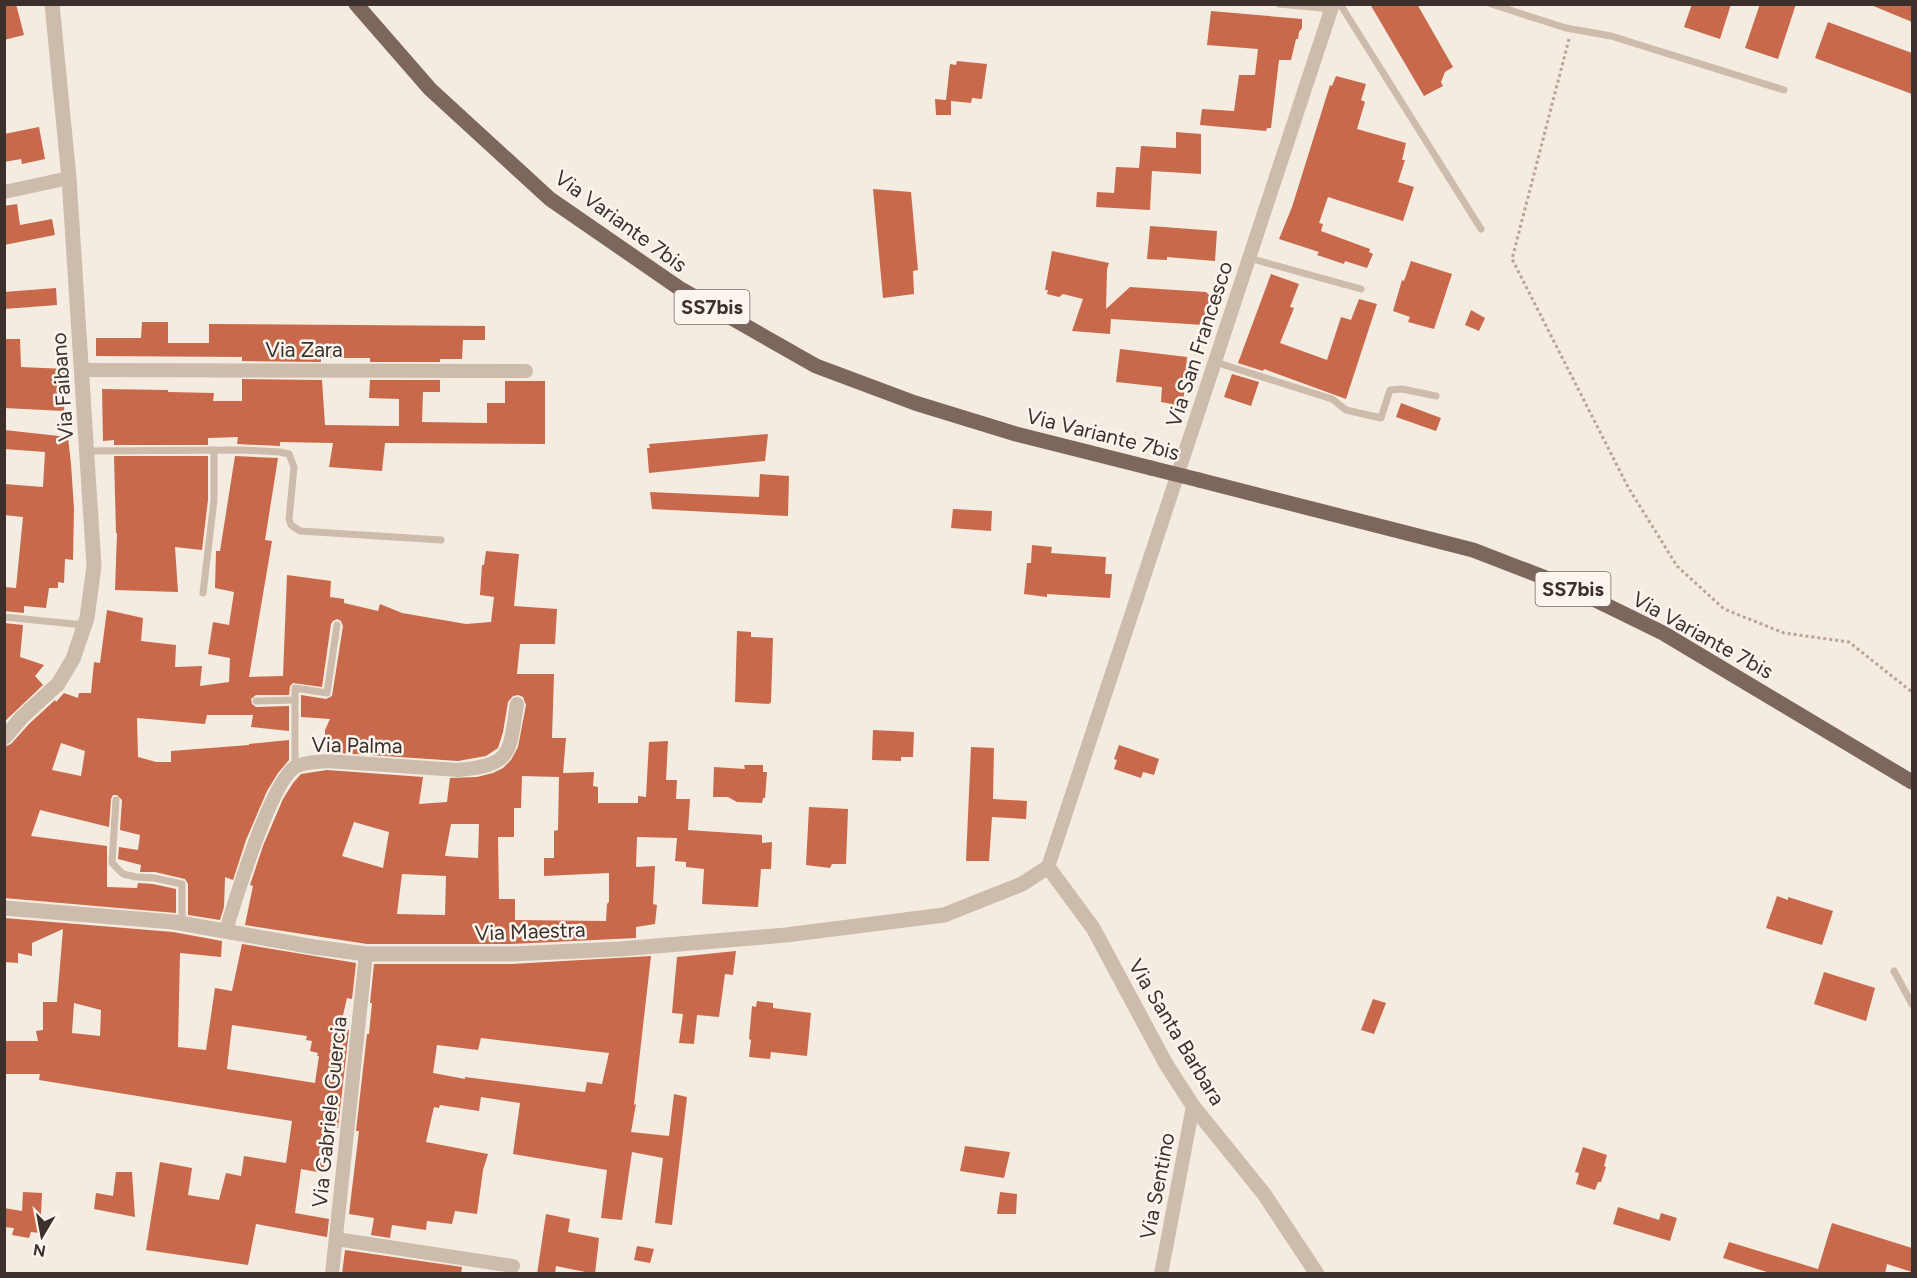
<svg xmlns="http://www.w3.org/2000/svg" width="1917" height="1278" font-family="Figtree,sans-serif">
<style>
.building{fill:#c8694b;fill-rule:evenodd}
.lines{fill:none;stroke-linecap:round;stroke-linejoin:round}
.path{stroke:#b9a596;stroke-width:3;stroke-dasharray:3 3;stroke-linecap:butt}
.service{stroke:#cdbbac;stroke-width:7}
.minor{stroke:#cdbbac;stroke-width:14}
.tertiary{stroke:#cdbbac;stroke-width:15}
.primary{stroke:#7d675c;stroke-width:15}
.primary-bridge{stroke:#7d675c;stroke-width:15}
.labels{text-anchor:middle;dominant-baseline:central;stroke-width:5;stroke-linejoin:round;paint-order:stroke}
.shield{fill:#fbf5ee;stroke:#756b66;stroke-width:1.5}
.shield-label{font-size:20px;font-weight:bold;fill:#3b302b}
.street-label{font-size:21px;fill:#3b302b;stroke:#fbf5ee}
</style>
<rect width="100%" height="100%" fill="#f4ebe1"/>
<g class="building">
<polygon points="4,4 16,4 24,35 4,40"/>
<polygon points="1370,4 1417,4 1453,67 1445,72 1441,82 1443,86 1424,96"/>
<polygon points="1692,4 1731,4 1720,39 1684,27"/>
<polygon points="1760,4 1796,4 1778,59 1745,48"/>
<polygon points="1871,4 1912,4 1912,22 1871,5"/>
<polygon points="1211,11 1302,19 1302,28 1299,32 1298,39 1296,39 1291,60 1279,60 1271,128 1267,128 1266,131 1200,125 1202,109 1234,111 1239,75 1255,75 1258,49 1207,45"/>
<polygon points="1828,22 1912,53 1912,94 1815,58"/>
<polygon points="957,61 987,64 982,99 972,98 971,103 951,101 951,115 936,115 935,99 946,100 950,64 956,65"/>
<polygon points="1336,76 1366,84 1361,100 1365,102 1357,129 1406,143 1402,160 1405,160 1398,182 1414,187 1403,221 1328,197 1319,223 1323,224 1321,231 1370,249 1369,252 1373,254 1367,268 1345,261 1344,264 1317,255 1319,252 1279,239 1292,207 1330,85 1332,86"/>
<polygon points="39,127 45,159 22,164 21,159 4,162 4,134"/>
<polygon points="1176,132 1201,134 1201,174 1152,171 1150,210 1096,207 1097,192 1114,193 1116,167 1139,168 1141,146 1176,148"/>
<polygon points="873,189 911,192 918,270 913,271 914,294 883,298"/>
<polygon points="17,204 20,225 52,219 55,235 4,245 4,206"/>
<polygon points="1150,226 1217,231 1215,261 1167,257 1167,260 1147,259"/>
<polygon points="1052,251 1109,263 1107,269 1106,309 1130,287 1206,292 1210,296 1209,309 1206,311 1203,325 1111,319 1110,334 1072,331 1083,299 1063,294 1059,297 1047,294 1048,290 1045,290"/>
<polygon points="1411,261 1452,274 1434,329 1408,322 1410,317 1393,311 1402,280 1404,281"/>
<polygon points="1271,274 1299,284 1290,307 1294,308 1280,343 1327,360 1341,317 1351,320 1359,299 1377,304 1346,399 1264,369 1263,371 1238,363"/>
<polygon points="56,288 57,305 4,309 4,292"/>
<polygon points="1471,310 1485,318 1479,331 1465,325"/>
<polygon points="142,322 168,322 168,343 209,343 209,324 485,326 485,340 463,340 462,359 440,359 440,362 370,362 370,358 321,358 321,362 242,361 242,357 96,356 96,338 141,338"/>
<polygon points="4,339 20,339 21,367 66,369 64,411 4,408"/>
<polygon points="1120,349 1187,357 1183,406 1161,402 1162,387 1116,382"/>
<polygon points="1232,374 1259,382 1251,406 1224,397"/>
<polygon points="242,379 322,380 325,425 399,426 399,399 369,398 370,380 440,380 440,392 423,392 422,422 487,423 487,403 505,403 505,381 545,381 545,444 385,443 382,471 329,467 333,443 280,442 280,446 237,444 238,437 208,438 208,445 114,445 114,440 103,441 102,389 168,390 168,392 214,393 213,401 242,401"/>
<polygon points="1401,403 1441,418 1436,431 1396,417"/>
<polygon points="4,430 68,437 71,464 74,509 73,560 65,559 64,583 58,582 58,588 49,588 46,608 24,606 24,613 4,611 4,587 16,588 23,517 4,515 4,484 43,487 45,452 4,449"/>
<polygon points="768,434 765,461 649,473 647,448 650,448 649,444"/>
<polygon points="114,456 208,456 208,500 202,550 175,547 178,592 115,590 117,533 116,533"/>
<path d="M235,456L278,458L265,540L272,541L249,677L283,676L287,575L331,581L330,597L344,599V603L378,611L380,604L402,613L466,624L491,622L494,597L480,595L482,565H484L486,551L519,554L514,606L557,609L555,644H520L517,674H554L552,738H566L563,773L594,772L593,786L598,787V803H638V796L646,797L649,742L668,741L666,780H677L676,799H690L688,830L762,835V843L772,842L771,869H761L758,907L702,904L704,869L686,867V862L675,861L677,838L637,837L636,867L655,866L653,904L657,905L655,924L636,927V938L511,944H367L245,925L253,886L250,885L263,846L283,799L293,783L301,774L327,770L423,777L419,804L447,802L450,778L477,777L493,773L503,768L511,760L518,747L526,705L523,697L518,695L513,696L508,702L503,732L498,748L486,756L458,761L325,752V730L330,719L301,717V695L326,699L332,696L343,626L341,621L337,619L333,621L331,624L322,687L293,683L290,686L289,695H256L251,699L252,704L256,707L289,706V731L251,727L253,715H207L205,724L137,718L138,757L156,762H171V751L249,745V744L289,740V760L278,773L267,791L246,840L233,880L225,877L224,907L220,920L188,915V884L185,879L155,872H140L141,865L118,859L119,847L138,850L140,835L120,830L122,800L117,795H113L111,799L109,827L40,810L31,836L107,846V887L137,888L138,883L153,884L176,889V913L4,898V747L11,744L29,724L55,700L56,702L64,693L78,698L79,693H91L94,662L100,663L107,610L143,618L141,641L176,645L175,667L202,666L200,686L229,682L230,658L208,654L213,622L229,625L234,592L215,588L216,551H220ZM61,743L85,751L81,776L52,770ZM522,776L559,777L558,830L554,831V858H544V876L609,873V902L607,904L606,921L515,920V899H499L498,837H514V808H521ZM354,822L389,832L383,868L342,856ZM451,824H479L478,858L445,856ZM402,874L446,876L445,915L397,914Z"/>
<polygon points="760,474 789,476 788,516 652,509 650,492 759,497"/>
<polygon points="953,509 992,511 991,531 951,528"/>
<polygon points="1032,545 1052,547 1051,553 1106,557 1105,574 1112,574 1110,598 1047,594 1047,597 1024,594 1027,563 1031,563"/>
<polygon points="4,623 23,625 20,657 44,665 35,676 43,685 4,722"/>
<polygon points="737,631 751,632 751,637 773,638 771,702 769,704 735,702"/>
<polygon points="873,730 914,732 913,757 901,757 901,761 872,760"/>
<polygon points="1119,745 1159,759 1154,775 1143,772 1141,778 1114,769 1117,760 1114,759"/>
<polygon points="971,747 994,748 993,799 1027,801 1026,819 992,817 989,861 966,861"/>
<polygon points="744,765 763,765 763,772 767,772 765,798 763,798 762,803 737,802 728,797 713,797 714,767 745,769"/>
<polygon points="809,807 848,809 846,864 832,864 830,868 806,865"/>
<polygon points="1777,896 1788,900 1788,897 1833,911 1822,945 1766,928"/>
<path d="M4,918L173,932L222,941L221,957L180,953L178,1047L206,1050L215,988L232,991L242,944L356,963L352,999L347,998L340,1028L349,1030L338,1128L330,1126L323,1173L301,1169L295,1213L329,1219L327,1237L256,1224L248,1265L146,1250L160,1162L192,1168L188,1195L219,1200L226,1173L241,1176L244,1156L286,1163L292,1121L39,1080L40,1074H4V1041H38L36,1031L43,1030V1002H57L63,929L32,943V956L18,953V963L4,962ZM74,1003L101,1010L100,1036L72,1033ZM232,1025L307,1036L306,1040L312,1041L310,1051L318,1053L317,1056H319L315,1083L227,1069Z"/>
<polygon points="736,951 733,975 725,974 719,1017 697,1015 694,1044 679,1043 683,1014 672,1013 677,957"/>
<path d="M651,956L634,1105L636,1104L631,1132L669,1136L674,1094L687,1097L672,1225L655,1223L663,1158L632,1152L622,1220L601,1218L607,1170L513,1154L520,1103L481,1097L479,1111L440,1105L439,1108L434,1107L426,1142L488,1154L483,1170L477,1214L455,1211L452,1224L427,1221L426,1230L392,1225L390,1238L371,1235L374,1218L349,1214L359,1131H356L367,1034H369L372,1003H370L374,964H511ZM481,1038L609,1053L602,1084L587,1082L585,1092L465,1077V1079L433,1073L437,1045L478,1050Z"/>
<polygon points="1824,972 1875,988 1866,1021 1814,1004"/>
<polygon points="1373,999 1386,1003 1374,1034 1361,1030"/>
<polygon points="757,1001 773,1003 773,1008 811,1013 807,1056 771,1052 770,1059 749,1057 751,1040 749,1039 752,1006 756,1007"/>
<polygon points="965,1146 1010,1152 1004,1178 960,1171"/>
<polygon points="1583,1147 1607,1155 1604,1166 1606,1167 1601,1182 1598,1182 1595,1190 1576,1184 1579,1173 1575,1172"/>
<polygon points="116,1172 132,1172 135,1217 94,1209 96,1193 113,1196"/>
<polygon points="23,1192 42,1193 40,1233 31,1232 29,1238 12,1235 14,1228 4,1227 4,1208 22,1211"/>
<polygon points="1000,1192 1017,1194 1016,1214 997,1214"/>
<polygon points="1618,1207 1659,1220 1661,1213 1677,1218 1670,1241 1613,1224"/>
<polygon points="546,1214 570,1219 568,1232 599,1238 595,1274 556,1266 555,1274 537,1274"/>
<polygon points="1832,1223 1912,1248 1912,1272 1887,1264 1885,1274 1773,1274 1723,1258 1729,1242 1818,1269"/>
<polygon points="637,1246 654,1249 650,1263 634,1260"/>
<polygon points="345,1250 462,1267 461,1274 342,1274"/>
</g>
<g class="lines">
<polyline class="path" points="1569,39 1512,259 1628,487 1677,566 1724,609 1784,633 1849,642 1912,692"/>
<g class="service">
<polyline points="1279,4 1332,9"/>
<polyline points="1340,4 1481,229"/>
<polyline points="1491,4 1566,28 1611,36 1784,90"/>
<polyline points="1249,258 1361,289"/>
<polyline points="1215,362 1332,399 1346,410 1381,418 1390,390 1402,389 1436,396"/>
<polyline points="87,451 244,450 280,452 289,454 294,467 289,519 291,525 300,531 441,540"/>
<polyline points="203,593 214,500 214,450"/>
<polyline points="4,617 84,625"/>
<polyline points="256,701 295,700"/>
<polyline points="295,767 295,688 327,693 337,625"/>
<polyline points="116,800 112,863 123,874 136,877 154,878 182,884 182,923"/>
<polyline points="1894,971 1912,1004"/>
</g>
<g class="minor">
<polyline points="4,192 69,178"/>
<polyline points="82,370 526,371"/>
<polyline points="1048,867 1333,4"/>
<path d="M226,930C236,898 270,784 295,767C303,762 318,762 327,761L458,770C513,765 509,753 517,704"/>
<polyline points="336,1239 513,1266"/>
<polyline points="332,1274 366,954"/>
<polyline points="1161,1274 1193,1106"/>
</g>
<g class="tertiary">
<polyline points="4,738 22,717 58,684 73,659 87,618 94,566 69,178 52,4"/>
<polyline points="4,908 174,922 314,947 366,954 511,954 620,949 786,935 944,915 1022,884 1048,867 1093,928 1166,1064 1193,1106 1264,1194 1317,1274"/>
</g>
<g class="primary">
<polyline points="356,4 430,89 550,199 679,288 816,366 915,403 1016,434 1151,468"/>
<polyline points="1199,480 1473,550 1569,587 1663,633 1912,782"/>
</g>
<polyline class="primary-bridge" points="1151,468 1199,480"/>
</g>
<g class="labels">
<g class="shield">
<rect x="674.5" y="290" width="75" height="34" rx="4.5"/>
<rect x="1535.5" y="572" width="75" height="34" rx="4.5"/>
</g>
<g class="shield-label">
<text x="712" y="307">SS7bis</text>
<text x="1573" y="589">SS7bis</text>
</g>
<g class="street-label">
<text transform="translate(621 221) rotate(36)">Via Variante 7bis</text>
<text transform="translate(1199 344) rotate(-72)">Via San Francesco</text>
<text x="304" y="349">Via Zara</text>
<text transform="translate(62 387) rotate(-94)">Via Faibano</text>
<text transform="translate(1103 434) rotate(14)">Via Variante 7bis</text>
<text transform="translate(1703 635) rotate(29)">Via Variante 7bis</text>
<text transform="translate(357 745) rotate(1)">Via Palma</text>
<text transform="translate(530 931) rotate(-2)">Via Maestra</text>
<text transform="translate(1177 1032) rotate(59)">Via Santa Barbara</text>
<text transform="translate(329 1112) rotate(-84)">Via Gabriele Guercia</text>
<text transform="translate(1157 1186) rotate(-79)">Via Sentino</text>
</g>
</g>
<rect width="1917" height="1278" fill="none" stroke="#3b302b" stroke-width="12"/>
<g transform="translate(42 1236) rotate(190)" stroke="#fbf5ee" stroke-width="4.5" paint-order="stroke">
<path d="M0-4.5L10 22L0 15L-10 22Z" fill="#3b302b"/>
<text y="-9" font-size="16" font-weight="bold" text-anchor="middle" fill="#3b302b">N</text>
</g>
</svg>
